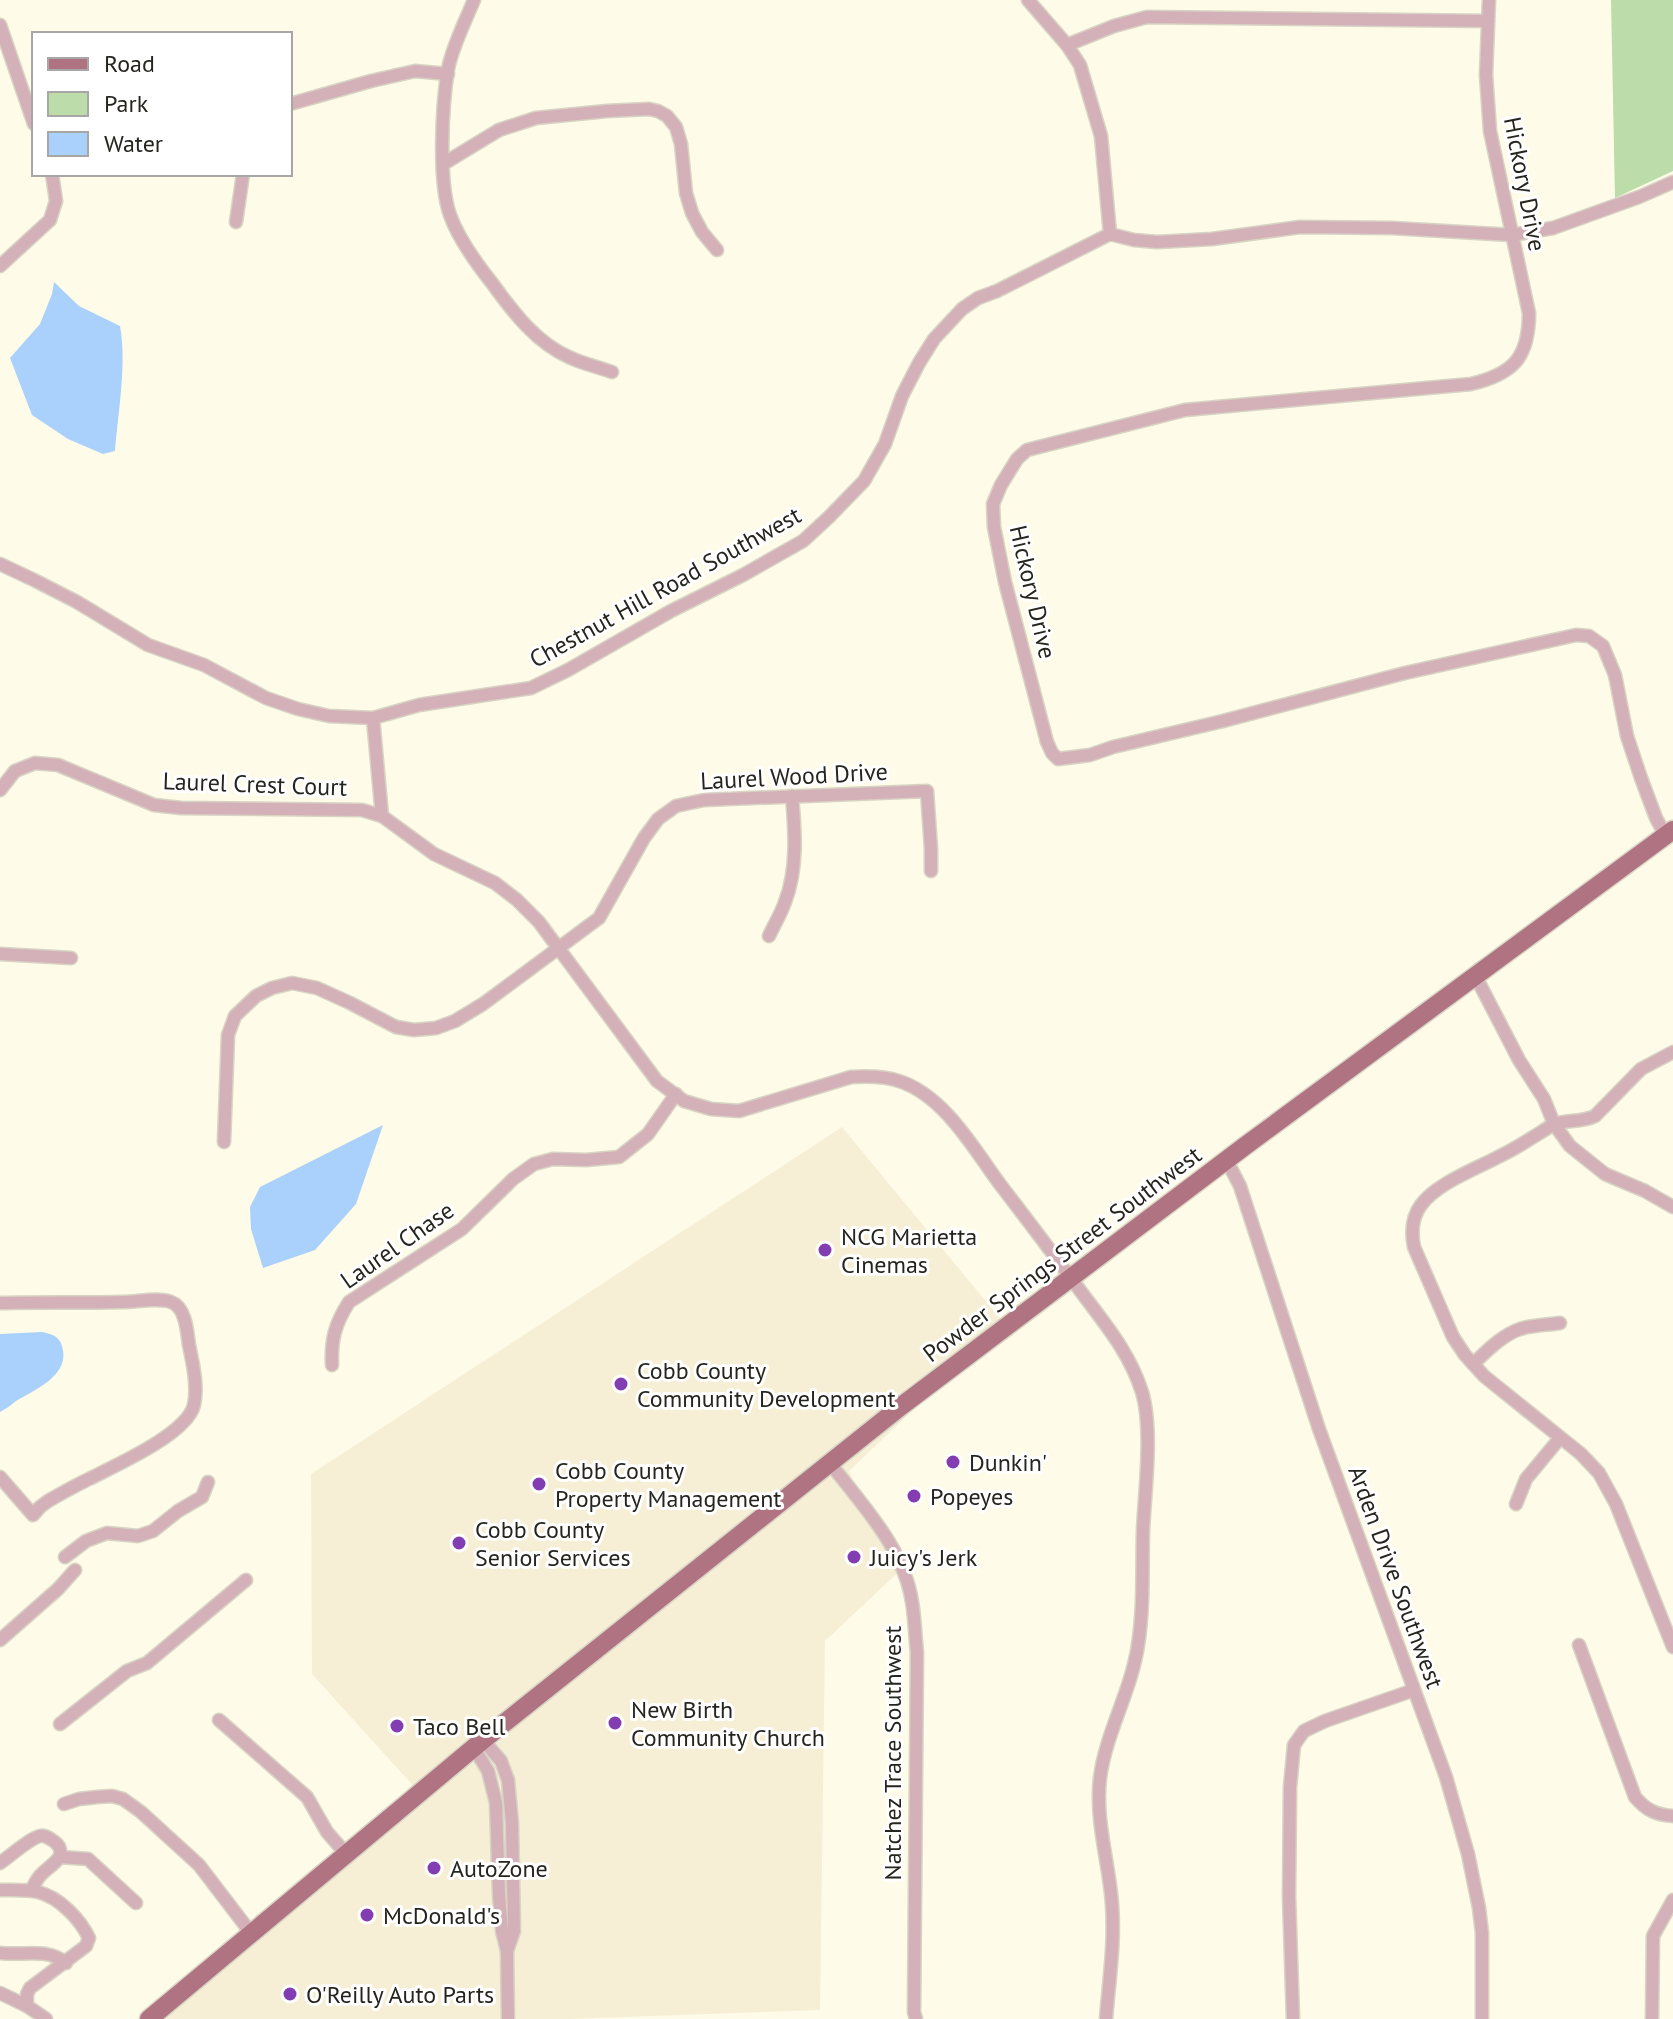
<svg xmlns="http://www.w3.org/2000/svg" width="1673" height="2019" font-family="'PT Sans',sans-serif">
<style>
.built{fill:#f6efd6}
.green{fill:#bcdca9}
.water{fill:#a9d1fb}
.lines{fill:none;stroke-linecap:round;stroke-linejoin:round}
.minor-casing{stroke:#d8d4c4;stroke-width:15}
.primary-casing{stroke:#d8d4c4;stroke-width:21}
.minor{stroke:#d4b1b9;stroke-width:12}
.primary{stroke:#af7382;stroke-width:18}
.poi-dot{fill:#813db1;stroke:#fff;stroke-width:3}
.labels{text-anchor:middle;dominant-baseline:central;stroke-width:6;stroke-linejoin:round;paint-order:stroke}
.street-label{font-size:24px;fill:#25241d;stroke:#fff}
.poi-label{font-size:24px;fill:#25241d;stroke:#fff;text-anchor:start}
</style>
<rect width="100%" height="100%" fill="#fffbe9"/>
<polygon class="built" points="842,1127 1012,1333 932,1392 849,1471 857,1491 906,1565 825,1641 820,2010 569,2019 160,2019 425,1799 312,1674 311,1474"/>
<polygon class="green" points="1611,0 1673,0 1673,171 1615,198"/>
<g class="water">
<path d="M54,282L79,306L120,326C127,363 118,413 115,451L103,454L68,439L32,415L10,358L40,324L52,294Z"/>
<polygon points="383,1125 356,1204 315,1250 263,1268 251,1229 250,1207 260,1187"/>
<path d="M42,1332C52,1334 59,1336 62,1346C71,1375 36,1389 16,1401C11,1405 6,1409 0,1412V1334Z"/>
</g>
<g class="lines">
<g class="minor-casing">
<g id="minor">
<path d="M474,0C465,22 453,45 448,69C442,105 438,181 450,215C459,240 476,263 492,283C513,312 537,344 571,358C584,364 598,367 612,372"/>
<polyline points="1028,0 1067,45 1080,65 1101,136 1110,234"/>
<path d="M1489,0L1486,75L1490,131L1529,313C1529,358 1513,374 1471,384L1185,410L1027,450L1017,459L1001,485L993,504L994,527L1005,582L1047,742L1052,753L1058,759L1090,755L1113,747L1223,721L1405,673L1576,635L1589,636L1603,646L1615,675L1627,736L1641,778L1656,818L1665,835"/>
<polyline points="0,25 34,124"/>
<polyline points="1067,45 1114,26 1147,17 1488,21"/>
<polyline points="290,104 371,81 415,71 448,74"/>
<polyline points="443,164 499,130 536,118 607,111 649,109 658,111 667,116 676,127 681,144 686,193 692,213 702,232 717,250"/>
<polyline points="236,222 243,174"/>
<polyline points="0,266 50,220 56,201 52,174"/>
<polyline points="0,564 34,580 77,602 148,645 204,665 266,698 298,709 329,716 373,718 419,705 531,688 568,670 671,611 743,575 803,541 829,517 864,481 885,444 902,396 919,363 934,339 962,309 978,298 997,291 1110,234 1134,240 1157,242 1212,239 1300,227 1392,228 1512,235 1553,228 1639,197 1673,182"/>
<path d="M373,718L382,816L434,854L495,883L517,900L539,922L657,1081L684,1101L711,1109L739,1111L851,1077C867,1076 884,1076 899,1081C943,1095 973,1147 999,1183C1026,1218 1053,1254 1079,1289C1104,1323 1129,1351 1142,1392C1153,1429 1145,1490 1143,1530C1142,1569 1144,1607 1138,1645C1131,1692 1106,1732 1100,1778C1095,1821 1109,1862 1112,1904C1115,1944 1109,1980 1106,2019"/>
<polyline points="0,790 15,771 35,763 58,765 154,805 181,808 362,810 382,816"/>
<path d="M769,936C774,925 781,914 785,902C798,869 795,830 792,796"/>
<polyline points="0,954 71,958"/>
<polyline points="1475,975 1519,1060 1544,1099 1554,1124 1570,1146 1605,1174 1645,1191 1673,1207"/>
<path d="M1673,1052L1641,1069L1595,1116C1583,1122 1568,1120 1554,1124C1536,1135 1519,1147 1500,1156C1476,1169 1437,1183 1421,1205C1412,1217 1411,1232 1414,1247L1453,1337L1465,1355L1484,1376L1581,1454L1599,1473L1616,1504L1673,1647"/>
<polyline points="224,1142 228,1035 235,1016 256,996 272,988 292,983 317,988 350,1003 396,1027 414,1030 436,1028 455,1021 483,1004 599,918 644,838 658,819 676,806 704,800 927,791 931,849 931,871"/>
<polyline points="1226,1159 1240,1186 1319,1429 1446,1777 1468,1854 1479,1908 1482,1933 1482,2019"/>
<path d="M0,1303C41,1302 82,1303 123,1302C137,1302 158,1297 171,1302C186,1307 187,1332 189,1345C193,1364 198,1386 194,1405C187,1434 116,1465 91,1478C76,1485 62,1493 48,1501L40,1507L33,1515L0,1477"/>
<path d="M1473,1364C1487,1351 1502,1335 1520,1329C1533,1325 1547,1325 1560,1323"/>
<path d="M332,1365C331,1339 335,1324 349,1302L462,1229L513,1179L534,1164L553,1159L586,1160L619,1157L648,1134L676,1094"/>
<path d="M830,1463C862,1505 904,1548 912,1602C915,1619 915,1636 917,1652L914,2012L916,2019"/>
<polyline points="1516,1504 1526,1479 1560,1438"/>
<polyline points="65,1557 86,1541 107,1533 138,1536 153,1531 178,1511 202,1497 208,1482"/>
<polyline points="0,1640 58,1589 75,1570"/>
<path d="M1579,1645L1635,1797C1646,1810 1656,1815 1673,1816"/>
<polyline points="219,1720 307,1797 327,1832 347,1855"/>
<polyline points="60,1724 127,1671 147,1663 246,1580"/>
<polyline points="483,1740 501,1761 508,1780 512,1823 514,1931 507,1951"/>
<polyline points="474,1748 488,1771 496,1803 499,1895 502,1931 507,1951 508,2019"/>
<polyline points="64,1804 79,1799 97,1797 112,1796 123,1799 141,1812 199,1865 251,1933"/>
<path d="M0,1863C9,1857 30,1838 40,1836C44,1835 49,1838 52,1840C60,1845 61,1849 60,1857"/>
<path d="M0,1890C12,1890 26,1889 38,1892C59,1897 80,1919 89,1938L86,1946L30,1988L27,1994V2006L46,2019"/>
<path d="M32,1890C39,1871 48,1871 60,1857L88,1859L136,1903"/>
<path d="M0,1953C23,1956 46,1947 66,1963"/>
<polyline points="0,1993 27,2006"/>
<polyline points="1293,2019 1289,1896 1290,1787 1294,1745 1304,1731 1325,1721 1414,1690"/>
<polyline points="1652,2019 1653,1936 1673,1900"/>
</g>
</g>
<g class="primary-casing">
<polyline id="primary" points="149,2019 483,1740 900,1407 1245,1146 1673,830"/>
</g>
<use href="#minor" class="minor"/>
<use href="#primary" class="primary"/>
</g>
<g class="poi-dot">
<circle cx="825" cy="1250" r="8"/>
<circle cx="621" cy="1384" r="8"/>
<circle cx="953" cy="1462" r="8"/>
<circle cx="539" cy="1484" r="8"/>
<circle cx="914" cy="1496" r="8"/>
<circle cx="459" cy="1543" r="8"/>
<circle cx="854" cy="1557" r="8"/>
<circle cx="615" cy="1723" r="8"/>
<circle cx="397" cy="1726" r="8"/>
<circle cx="434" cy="1868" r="8"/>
<circle cx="367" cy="1915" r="8"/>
<circle cx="290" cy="1994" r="8"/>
</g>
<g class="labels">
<g class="street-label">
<text transform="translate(1525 184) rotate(79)">Hickory Drive</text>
<text transform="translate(665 587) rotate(-29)">Chestnut Hill Road Southwest</text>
<text transform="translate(1033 592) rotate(77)">Hickory Drive</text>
<text transform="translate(794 776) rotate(-3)">Laurel Wood Drive</text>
<text transform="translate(255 784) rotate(2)">Laurel Crest Court</text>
<text transform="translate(397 1245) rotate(-35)">Laurel Chase</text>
<text transform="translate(1062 1254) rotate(-37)">Powder Springs Street Southwest</text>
<text transform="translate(1396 1577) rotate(70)">Arden Drive Southwest</text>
<text transform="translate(892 1753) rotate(-90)">Natchez Trace Southwest</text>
</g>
<g class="poi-label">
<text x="841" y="1236">NCG Marietta<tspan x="841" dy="28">Cinemas</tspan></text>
<text x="637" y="1370">Cobb County<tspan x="637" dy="28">Community Development</tspan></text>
<text x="969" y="1462">Dunkin'</text>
<text x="555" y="1470">Cobb County<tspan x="555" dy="28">Property Management</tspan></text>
<text x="930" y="1496">Popeyes</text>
<text x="475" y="1529">Cobb County<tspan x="475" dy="28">Senior Services</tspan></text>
<text x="870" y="1557">Juicy's Jerk</text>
<text x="631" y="1709">New Birth<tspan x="631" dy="28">Community Church</tspan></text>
<text x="413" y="1726">Taco Bell</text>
<text x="450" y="1868">AutoZone</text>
<text x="383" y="1915">McDonald's</text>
<text x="306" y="1994">O'Reilly Auto Parts</text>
</g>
</g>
<rect x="32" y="32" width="260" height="144" fill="#ffffff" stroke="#a8a7a5" stroke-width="2"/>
<rect x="48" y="58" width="40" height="12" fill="#af7382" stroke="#a8a7a5" stroke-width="2"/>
<text x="104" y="72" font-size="24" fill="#25241d">Road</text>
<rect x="48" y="92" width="40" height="24" fill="#bcdca9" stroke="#a8a7a5" stroke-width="2"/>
<text x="104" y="112" font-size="24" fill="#25241d">Park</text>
<rect x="48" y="132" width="40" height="24" fill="#a9d1fb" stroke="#a8a7a5" stroke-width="2"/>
<text x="104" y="152" font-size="24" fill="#25241d">Water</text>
</svg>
